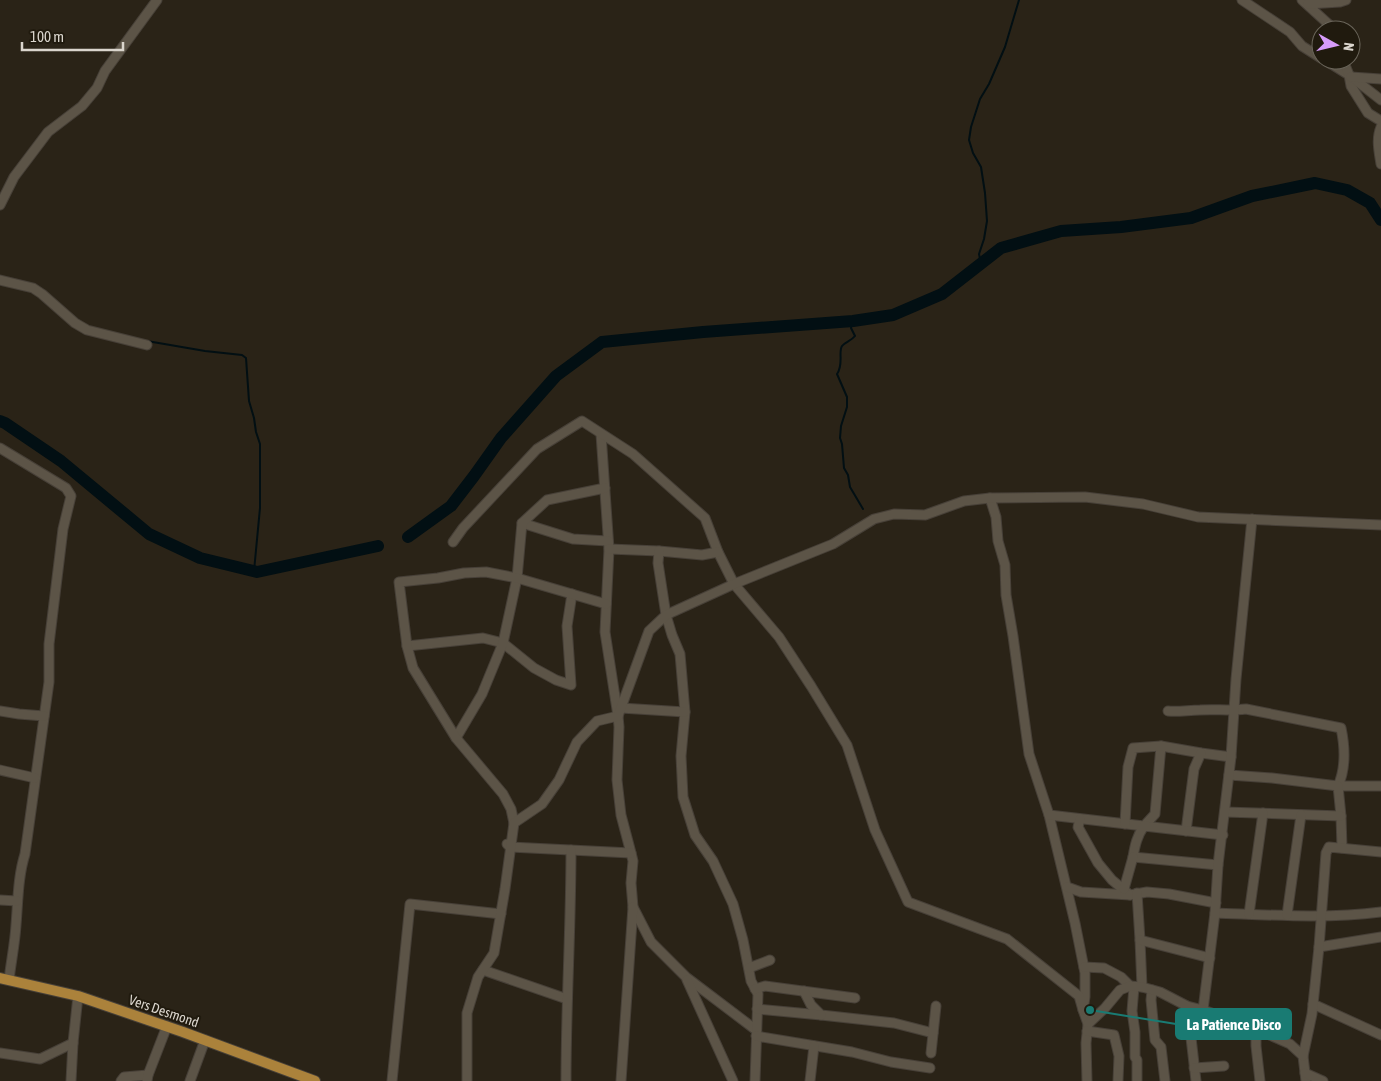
<svg xmlns="http://www.w3.org/2000/svg" width="1381" height="1081" font-family="'Asap Condensed',sans-serif">
<style>
.lines{fill:none;stroke-linecap:round;stroke-linejoin:round}
.stream{stroke:#020f13;stroke-width:2}
.river{stroke:#020f13;stroke-width:12}
.minor-casing{stroke:#474038;stroke-width:11}
.major-casing{stroke:#474038;stroke-width:12}
.minor{stroke:#5c5447;stroke-width:9}
.major{stroke:#ab823b;stroke-width:10}
.labels{text-anchor:middle;dominant-baseline:central;stroke-width:4;stroke-linejoin:round;paint-order:stroke}
.street-label{font-size:14px;fill:#dad5cd;stroke:#201a0e}
.leader{fill:none;stroke:#197b73;stroke-width:2}
.callout-dot{fill:#197b73;stroke:#201a0e;stroke-width:2}
.callout{fill:#197b73;stroke:#197b73;stroke-width:2}
.callout-label{font-size:15px;text-anchor:middle;font-weight:bold;fill:#fff}
</style>
<rect width="100%" height="100%" fill="#2a2317"/>
<g class="lines">
<g class="stream">
<polyline points="981,264 979,254 984,239 987,221 985,193 981,167 973,153 969,140 971,127 980,99 989,84 1005,47 1019,0"/>
<path d="M853,321L851,328L855,336C851,341 845,342 842,346C838,352 844,364 837,374L847,397V407L841,426L840,438L842,444L844,468L848,475L850,487L863,509"/>
<polyline points="147,341 205,351 242,355 246,358 249,401 254,418 256,432 260,444 260,508 254,571"/>
</g>
<g class="river">
<polyline points="0,421 5,423 61,461 149,534 200,558 257,572 378,546"/>
<polyline points="408,537 451,506 474,476 501,438 556,376 602,342 703,332 853,321 893,315 942,294 1001,248 1061,231 1121,227 1191,218 1252,196 1315,183 1347,190 1370,203 1381,220"/>
</g>
<g class="minor-casing">
<g id="minor">
<polyline points="1242,0 1290,32 1302,46 1321,58"/>
<polyline points="1302,0 1335,30"/>
<polyline points="1308,4 1340,2 1346,0"/>
<polyline points="1325,60 1349,75 1351,86 1368,113 1381,121"/>
<polyline points="1343,60 1349,75 1381,100"/>
<polyline points="1351,77 1381,79"/>
<path d="M1381,127C1376,139 1379,151 1381,164"/>
<polyline points="0,205 14,177 48,132 82,106 97,88 105,71 157,0"/>
<polyline points="0,280 33,288 42,294 75,323 87,330 147,345"/>
<polyline points="601,434 609,549 605,632 618,716 619,727 617,780 621,815 631,853 633,861 631,883 633,907 651,942 686,977 756,1030"/>
<path d="M0,448L66,488L71,496L63,529L49,644V682L25,854C18,876 18,901 16,925C15,943 11,962 9,980"/>
<polyline points="990,498 996,517 998,541 1005,565 1006,595 1013,636 1029,754 1049,815 1075,923 1085,973 1085,997 1083,1010 1088,1024 1086,1043 1087,1081"/>
<polyline points="522,523 573,539 608,541"/>
<polyline points="453,542 463,528 537,449 582,421 633,454 705,518 718,552 734,584 779,637 811,686 847,745 875,830 908,902 1007,939 1079,996 1083,1010"/>
<polyline points="609,549 659,551 702,555 718,552"/>
<polyline points="659,551 658,563 666,615 672,635 680,654 685,712 681,756 683,797 695,835 713,861 733,904 743,940 751,981 758,994 755,1081"/>
<polyline points="407,646 483,638 503,643 534,668 556,680 571,685 567,626 572,594"/>
<polyline points="621,708 685,712"/>
<polyline points="0,711 19,714 44,716"/>
<path d="M1168,711C1179,712 1189,710 1200,710C1216,709 1230,711 1246,709L1341,728C1345,747 1346,768 1338,786H1381"/>
<polyline points="456,738 482,694 503,643 517,578 522,523 547,500 605,488"/>
<polyline points="0,770 35,778"/>
<polyline points="1229,775 1272,778 1338,786 1341,816 1342,848"/>
<polyline points="1225,812 1341,816"/>
<polyline points="1049,815 1144,826 1155,814 1161,746"/>
<polyline points="1080,819 1078,827 1098,863 1112,880 1130,895"/>
<polyline points="514,823 511,809 503,794 456,738 413,668 407,646 399,582 438,578 464,573 486,572 517,578 606,604"/>
<polyline points="1125,824 1128,767 1133,748 1161,746 1201,753 1231,757"/>
<polyline points="1186,831 1194,769 1201,753"/>
<polyline points="507,844 510,847 631,853"/>
<path d="M1218,865L1133,857C1135,845 1137,836 1144,826L1223,835"/>
<polyline points="1067,887 1081,892 1130,895 1147,892 1169,894 1216,903"/>
<polyline points="1124,889 1133,857"/>
<polyline points="1137,893 1140,940 1142,987"/>
<polyline points="0,900 17,901"/>
<path d="M1215,913C1271,915 1326,919 1381,912"/>
<polyline points="1249,914 1263,813"/>
<polyline points="1287,915 1301,815"/>
<polyline points="1140,940 1210,958"/>
<polyline points="1319,947 1381,937"/>
<polyline points="1084,967 1104,968 1121,977 1130,986"/>
<polyline points="749,968 770,960"/>
<polyline points="483,970 567,999"/>
<polyline points="687,980 733,1081"/>
<polyline points="1134,987 1132,1011 1135,1032 1135,1057 1137,1060 1137,1081"/>
<polyline points="755,989 765,986 855,998"/>
<polyline points="1152,990 1151,1000 1155,1040 1161,1047 1165,1081"/>
<polyline points="804,991 811,1005 821,1015 894,1023 933,1033"/>
<polyline points="1313,1004 1381,1035"/>
<polyline points="1187,1006 1186,1023 1190,1029 1196,1081"/>
<polyline points="757,1009 821,1015"/>
<polyline points="1203,1010 1215,913 1218,865 1231,757 1236,679 1252,519"/>
<polyline points="1088,1024 1105,1008 1120,990 1130,986 1142,987 1160,992 1187,1006 1203,1010 1256,1029 1290,1044 1303,1056 1306,1081"/>
<polyline points="1256,1029 1256,1046 1260,1081"/>
<polyline points="1087,1031 1114,1035 1119,1056 1118,1081"/>
<polyline points="756,1036 852,1052 891,1062 930,1068"/>
<polyline points="0,1053 40,1059 73,1043"/>
<polyline points="931,1053 936,1006"/>
<polyline points="1303,1056 1312,1014 1319,947 1326,853 1329,847 1381,852"/>
<polyline points="1194,1068 1224,1066"/>
<polyline points="1305,1073 1323,1081"/>
<polyline points="71,1081 73,1043 78,996"/>
<polyline points="121,1081 124,1077 148,1075"/>
<polyline points="147,1081 148,1075 167,1026"/>
<polyline points="190,1081 205,1040"/>
<polyline points="392,1081 410,904 501,914"/>
<polyline points="467,1081 467,1013 478,977 494,953 505,889 514,823 542,804 559,780 577,742 597,721 618,716 649,631 666,615 734,584 833,544 874,519 894,514 925,515 964,501 990,498 1085,497 1143,504 1198,517 1381,525"/>
<path d="M566,1081C566,1004 571,927 571,850"/>
<polyline points="621,1081 633,907"/>
<polyline points="810,1081 814,1046"/>
</g>
</g>
<g class="major-casing">
<polyline id="major" points="0,978 78,996 183,1032 315,1081"/>
</g>
<use href="#minor" class="minor"/>
<use href="#major" class="major"/>
</g>
<g class="labels">
<g class="street-label">
<text transform="translate(164 1011) rotate(19)">Vers Desmond</text>
</g>
</g>
<path class="leader" d="M1090 1010L1176 1024"/>
<circle class="callout-dot" cx="1090" cy="1010" r="5"/>
<rect class="callout" x="1176" y="1009" width="115" height="30" rx="5"/>
<g class="callout-label">
<text x="1234" y="1030">La Patience Disco</text>
</g>
<g transform="translate(1336 45) rotate(98)"><circle r="24" fill="#201a0e" stroke="#6a655a"/>
<path d="M0-4L9 19L0 12L-9 19Z" fill="#d69bfa"/>
<text y="-8" font-size="14" font-weight="bold" text-anchor="middle" fill="#dad5cd">N</text>
</g>
<path d="M22 42v8h101v-8" fill="none" stroke="#dad5cd" stroke-width="2.5"/>
<text x="30" y="42" font-size="15" fill="#dad5cd" stroke="#201a0e" stroke-width="4" paint-order="stroke">100 m</text>
</svg>
